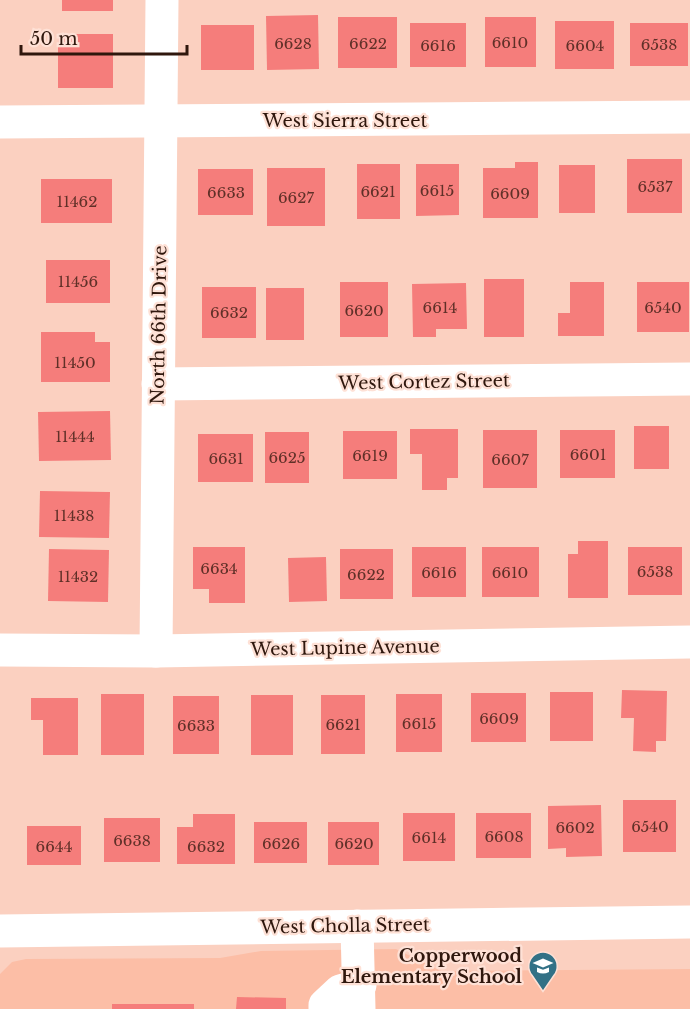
<svg xmlns="http://www.w3.org/2000/svg" width="690" height="1009" font-family="'Libre Baskerville',serif">
<style>
.built{fill:#fcbea6}
.building{fill:#f57d7b}
.lines{fill:none;stroke-linecap:round;stroke-linejoin:round}
.minor{stroke:#fff;stroke-width:33}
.labels{text-anchor:middle;dominant-baseline:central;stroke-width:4.5;stroke-linejoin:round;paint-order:stroke}
.number-label{font-size:15px;fill:#603028}
.street-label{font-size:18px;fill:#2f170d;stroke:#fee1d6}
.poi-label{font-size:18px;font-weight:bold;fill:#2f170d;stroke:#fee1d6;text-anchor:end}
</style>
<rect width="100%" height="100%" fill="#fbd0c0"/>
<polygon class="built" points="396,949 441,971 690,969 690,1009 0,1009 0,974 12,962 26,959 220,958 261,951"/>
<g class="building">
<rect x="62" y="0" width="51" height="11"/>
<polygon points="318,15 319,69 267,70 266,16"/>
<rect x="338" y="17" width="59" height="51"/>
<rect x="485" y="17" width="51" height="50"/>
<rect x="555" y="21" width="59" height="48"/>
<rect x="410" y="23" width="56" height="44"/>
<rect x="630" y="23" width="58" height="43"/>
<rect x="201" y="25" width="53" height="45"/>
<rect x="58" y="34" width="55" height="54"/>
<rect x="627" y="159" width="55" height="54"/>
<polygon points="515,162 538,162 538,218 483,218 483,168 515,168"/>
<rect x="357" y="164" width="43" height="55"/>
<polygon points="416,164 459,164 459,215 416,216"/>
<rect x="559" y="165" width="36" height="48"/>
<rect x="267" y="168" width="58" height="58"/>
<rect x="198" y="169" width="55" height="46"/>
<rect x="41" y="179" width="71" height="44"/>
<rect x="46" y="260" width="64" height="43"/>
<rect x="484" y="279" width="40" height="58"/>
<rect x="340" y="282" width="48" height="55"/>
<polygon points="570,282 604,282 604,336 558,336 558,313 570,313"/>
<rect x="637" y="282" width="52" height="50"/>
<polygon points="466,283 467,329 436,329 436,337 413,337 412,284"/>
<rect x="202" y="287" width="54" height="51"/>
<rect x="266" y="288" width="38" height="52"/>
<polygon points="41,332 95,332 95,342 110,342 110,382 41,382"/>
<polygon points="110,411 111,460 39,461 38,412"/>
<rect x="634" y="426" width="35" height="43"/>
<polygon points="410,429 458,429 458,478 447,478 447,490 422,490 422,454 410,454"/>
<rect x="483" y="430" width="54" height="58"/>
<rect x="560" y="430" width="55" height="48"/>
<rect x="343" y="431" width="54" height="48"/>
<rect x="265" y="432" width="44" height="51"/>
<rect x="198" y="434" width="55" height="48"/>
<polygon points="40,491 110,492 109,538 39,537"/>
<polygon points="578,541 608,541 608,598 568,598 568,554 578,554"/>
<polygon points="193,547 245,547 245,603 209,603 209,589 193,589"/>
<rect x="412" y="547" width="54" height="50"/>
<rect x="482" y="547" width="57" height="50"/>
<rect x="628" y="547" width="54" height="48"/>
<polygon points="49,549 109,550 108,602 48,601"/>
<rect x="340" y="549" width="53" height="50"/>
<polygon points="326,557 327,601 289,602 288,558"/>
<polygon points="622,690 667,691 666,741 656,741 656,752 633,751 634,718 621,718"/>
<rect x="550" y="692" width="43" height="49"/>
<rect x="471" y="693" width="55" height="49"/>
<rect x="101" y="694" width="43" height="61"/>
<rect x="396" y="694" width="46" height="58"/>
<rect x="251" y="695" width="42" height="60"/>
<rect x="321" y="695" width="44" height="59"/>
<rect x="173" y="696" width="46" height="58"/>
<polygon points="31,698 78,698 78,755 43,755 43,720 31,720"/>
<rect x="623" y="800" width="53" height="52"/>
<polygon points="601,805 602,856 566,857 566,848 548,849 548,806"/>
<rect x="403" y="813" width="52" height="48"/>
<rect x="476" y="813" width="55" height="45"/>
<polygon points="193,814 235,814 235,864 177,864 177,827 193,827"/>
<rect x="104" y="818" width="56" height="44"/>
<rect x="254" y="822" width="53" height="41"/>
<rect x="328" y="822" width="51" height="43"/>
<rect x="27" y="826" width="54" height="39"/>
<polygon points="237,997 286,998 286,1009 236,1009"/>
<rect x="112" y="1004" width="82" height="5"/>
</g>
<g class="lines">
<g class="minor">
<polyline points="0,122 690,117"/>
<polyline points="158,384 690,379"/>
<polyline points="0,650 156,651 690,642"/>
<polyline points="156,651 162,0"/>
<polyline points="357,926 359,1009"/>
<polyline points="0,931 690,922"/>
<polyline points="325,1009 325,1005 340,991 360,985"/>
</g>
</g>
<defs>
<g id="school-pin" transform="scale(1.5)"><path d="M0 17L-7.5 6A9.5 9.5 0 1 1 7.5 6Z" fill="#327186" stroke="#fee1d6"/><path d="M0-5L7-2L0 1L-7-2ZM-4 1L0 2.5L4 1V4Q0 6-4 4Z" fill="#fff"/></g>
</defs>
<g fill-rule="evenodd">
<use href="#school-pin" x="543" y="966"/>
</g>
<g class="labels">
<g class="number-label">
<text x="510" y="42">6610</text>
<text x="293" y="43">6628</text>
<text x="368" y="43">6622</text>
<text x="659" y="44">6538</text>
<text x="438" y="45">6616</text>
<text x="585" y="45">6604</text>
<text x="655" y="186">6537</text>
<text x="437" y="190">6615</text>
<text x="378" y="191">6621</text>
<text x="226" y="192">6633</text>
<text x="510" y="193">6609</text>
<text x="296" y="197">6627</text>
<text x="77" y="201">11462</text>
<text x="78" y="281">11456</text>
<text x="440" y="307">6614</text>
<text x="663" y="307">6540</text>
<text x="364" y="310">6620</text>
<text x="229" y="312">6632</text>
<text x="75" y="362">11450</text>
<text x="75" y="436">11444</text>
<text x="588" y="454">6601</text>
<text x="370" y="455">6619</text>
<text x="287" y="457">6625</text>
<text x="226" y="458">6631</text>
<text x="510" y="459">6607</text>
<text x="74" y="515">11438</text>
<text x="219" y="568">6634</text>
<text x="655" y="571">6538</text>
<text x="439" y="572">6616</text>
<text x="510" y="572">6610</text>
<text x="366" y="574">6622</text>
<text x="78" y="576">11432</text>
<text x="499" y="718">6609</text>
<text x="419" y="723">6615</text>
<text x="343" y="724">6621</text>
<text x="196" y="725">6633</text>
<text x="650" y="826">6540</text>
<text x="575" y="827">6602</text>
<text x="504" y="836">6608</text>
<text x="429" y="837">6614</text>
<text x="132" y="840">6638</text>
<text x="281" y="843">6626</text>
<text x="354" y="843">6620</text>
<text x="54" y="846">6644</text>
<text x="206" y="846">6632</text>
</g>
<g class="street-label">
<text x="345" y="121">West Sierra Street</text>
<text transform="translate(159 325) rotate(-89)">North 66th Drive</text>
<text transform="translate(424 382) rotate(-1)">West Cortez Street</text>
<text transform="translate(345 648) rotate(-1)">West Lupine Avenue</text>
<text transform="translate(345 926) rotate(-1)">West Cholla Street</text>
</g>
<g class="poi-label">
<text x="522" y="956">Copperwood<tspan x="522" dy="21">Elementary School</tspan></text>
</g>
</g>
<path d="M21 45v9h166v-9" fill="none" stroke="#2f170d" stroke-width="3"/>
<text x="30" y="45" font-size="18" fill="#2f170d" stroke="#fee1d6" stroke-width="4.5" paint-order="stroke">50 m</text>
</svg>
